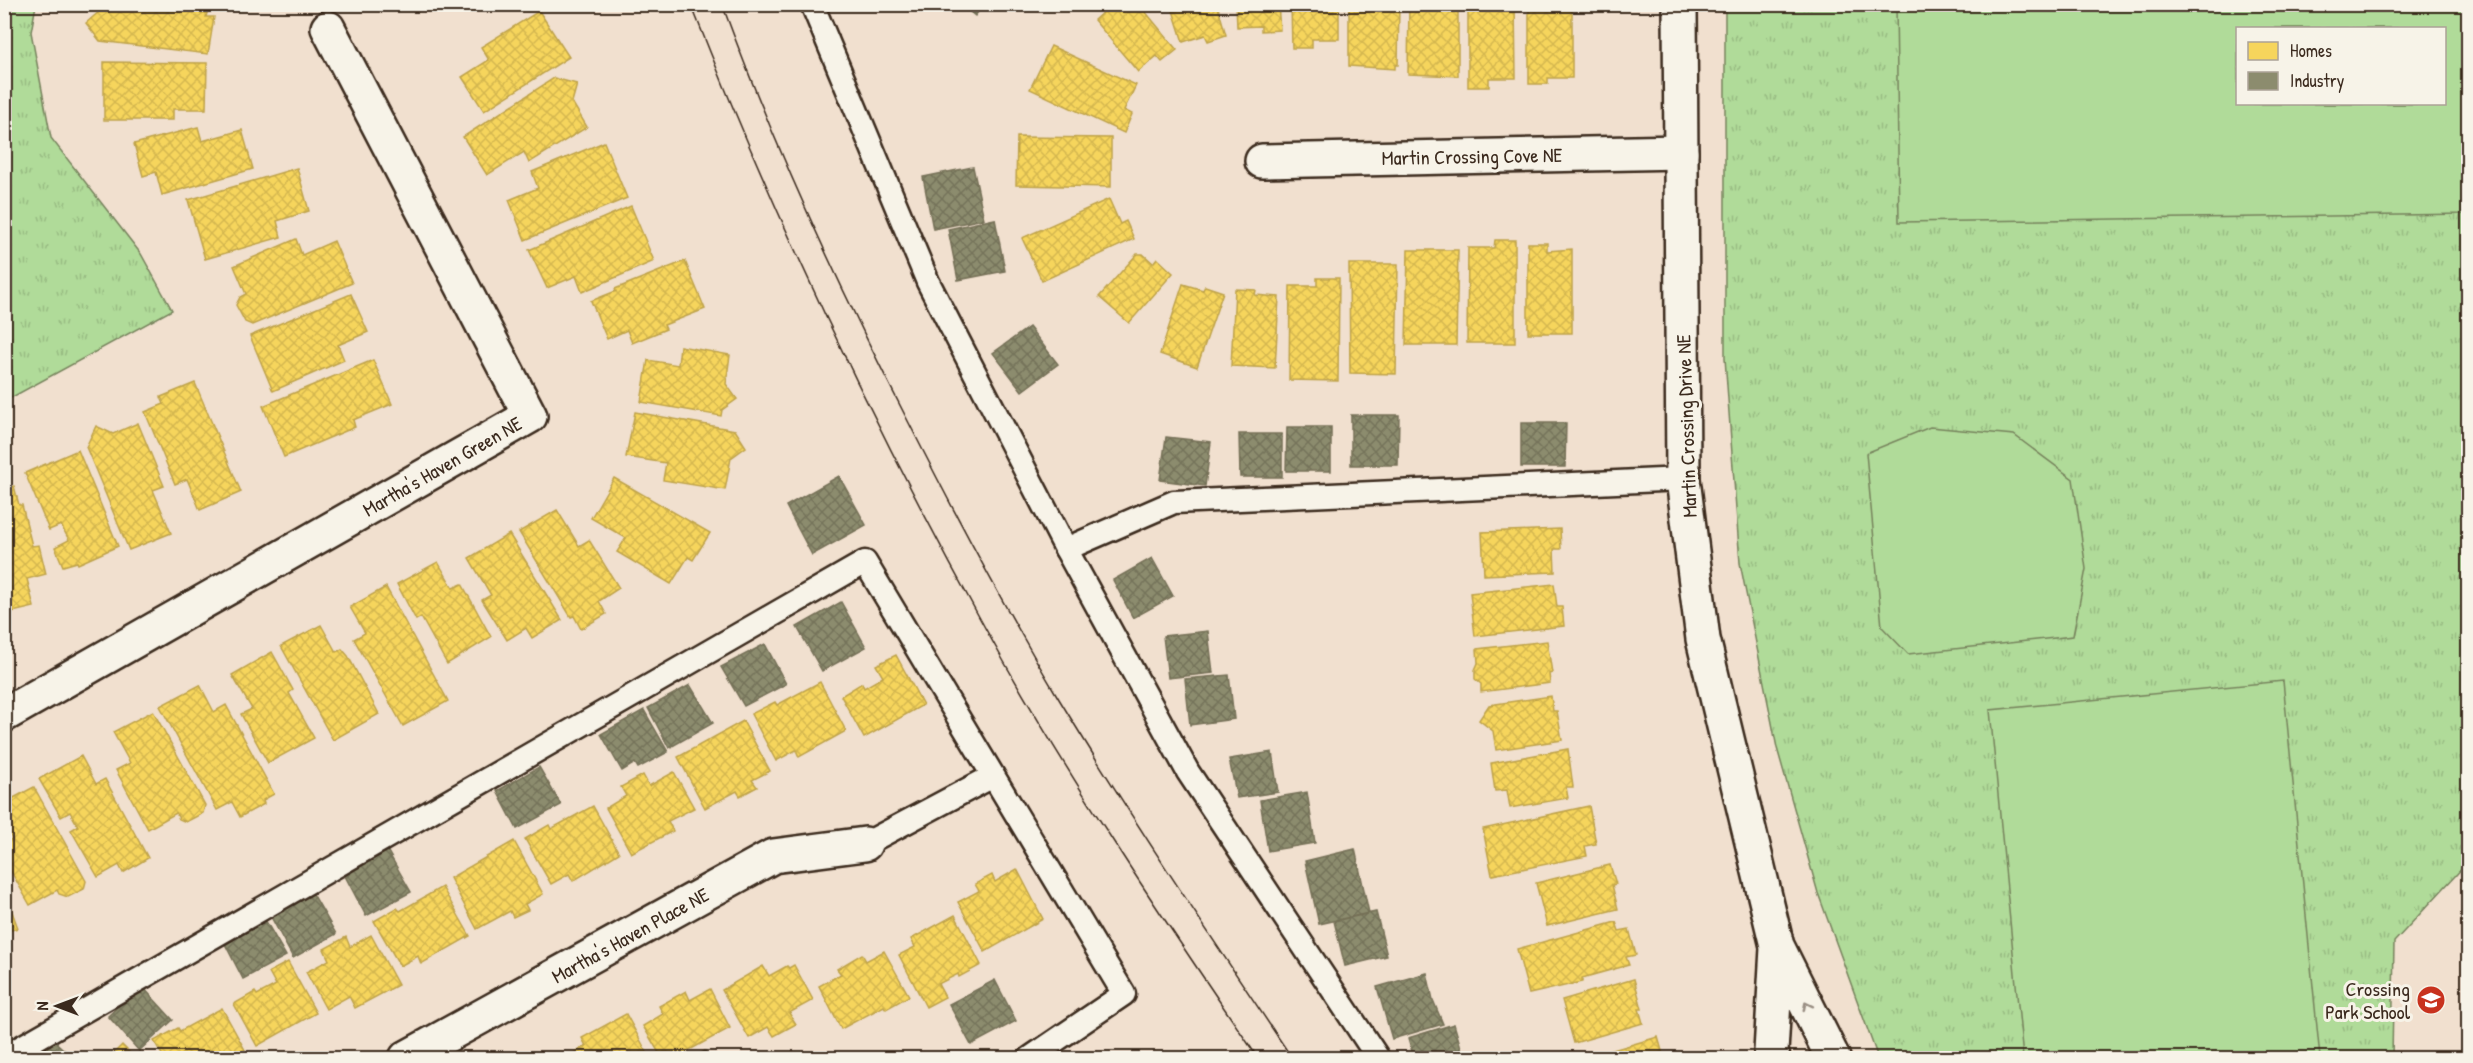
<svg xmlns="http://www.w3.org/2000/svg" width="2473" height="1063" font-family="'Patrick Hand',sans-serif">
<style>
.grass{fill:url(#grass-tufts);stroke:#76825c;stroke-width:1.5;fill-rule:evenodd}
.pitch{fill:#b0db99;stroke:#76825c;stroke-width:1.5;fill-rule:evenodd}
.homes{fill:url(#homes-cross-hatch);stroke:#bea249;stroke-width:1.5}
.industry{fill:url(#industry-cross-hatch);stroke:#746f56;stroke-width:1.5}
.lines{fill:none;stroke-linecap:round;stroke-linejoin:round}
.lane-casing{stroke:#3b2a1e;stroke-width:27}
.street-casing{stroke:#3b2a1e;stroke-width:38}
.secondary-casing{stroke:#3b2a1e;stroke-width:38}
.lane{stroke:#f7f3e8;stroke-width:22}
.street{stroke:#f7f3e8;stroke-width:33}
.secondary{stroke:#f7f3e8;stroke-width:33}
.tram{stroke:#3b2a1e;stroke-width:1.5}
.oneway{stroke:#998e83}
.labels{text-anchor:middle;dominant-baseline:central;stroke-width:6;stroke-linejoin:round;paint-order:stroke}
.street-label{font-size:20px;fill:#3b2a1e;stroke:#f7f3e8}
.poi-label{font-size:20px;fill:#3b2a1e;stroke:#f7f3e8;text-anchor:end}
</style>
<defs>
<pattern id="grass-tufts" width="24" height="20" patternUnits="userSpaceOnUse" patternTransform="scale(1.5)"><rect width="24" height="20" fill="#b0db99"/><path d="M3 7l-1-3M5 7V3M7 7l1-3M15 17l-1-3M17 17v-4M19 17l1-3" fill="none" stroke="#98bc83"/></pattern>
<pattern id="homes-cross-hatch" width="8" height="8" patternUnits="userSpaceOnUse" patternTransform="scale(1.5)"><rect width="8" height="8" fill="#f6d55c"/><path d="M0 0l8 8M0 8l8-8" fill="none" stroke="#d4b750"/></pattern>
<pattern id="industry-cross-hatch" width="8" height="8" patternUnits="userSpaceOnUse" patternTransform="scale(1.5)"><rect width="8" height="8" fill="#8c8c6e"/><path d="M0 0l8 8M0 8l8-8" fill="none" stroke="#74735a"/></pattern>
</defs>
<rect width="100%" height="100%" fill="#f1e0cf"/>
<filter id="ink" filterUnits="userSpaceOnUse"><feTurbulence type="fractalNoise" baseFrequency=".0167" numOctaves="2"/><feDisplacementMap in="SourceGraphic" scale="12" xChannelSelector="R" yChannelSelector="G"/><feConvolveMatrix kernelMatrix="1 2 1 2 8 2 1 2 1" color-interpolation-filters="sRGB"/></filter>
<g filter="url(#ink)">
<g class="grass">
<polygon points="5,4 36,5 31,32 51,138 141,254 172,310 5,401"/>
<path d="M1725,5H2468V862L2394,942L2392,1058H1878L1818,893L1777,748L1740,563L1725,358ZM2238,28H2444V104H2238Z"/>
</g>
<g class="pitch">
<path d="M1896,5H2468V214L1899,222ZM2238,28H2444V104H2238Z"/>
<polygon points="1930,427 2014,435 2073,479 2086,569 2073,636 1908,654 1882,627 1866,453"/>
<polygon points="2283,681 2320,1058 2023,1058 1990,710"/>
</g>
<g class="homes">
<polygon points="102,4 175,4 208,9 206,17 214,17 208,54 100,41 86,23 101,10"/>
<polygon points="1112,4 1139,4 1177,50 1162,62 1157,56 1138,72 1094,20"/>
<polygon points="1171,4 1217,4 1226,35 1208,41 1205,35 1183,42"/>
<polygon points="1236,4 1278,4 1280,30 1261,31 1261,26 1237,27"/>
<polygon points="1291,4 1339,4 1339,39 1312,39 1312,48 1292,48"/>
<polygon points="1349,4 1399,4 1398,65 1395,65 1395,69 1349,66"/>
<polygon points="1409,4 1458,4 1458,76 1408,74"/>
<polygon points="1468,4 1515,4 1516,78 1489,78 1489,87 1468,87"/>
<polygon points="1529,4 1572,4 1572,78 1548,78 1548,84 1529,84"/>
<polygon points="539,11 569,57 484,111 462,77 489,60 481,47"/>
<polygon points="1051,46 1136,85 1124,110 1132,114 1124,133 1030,89"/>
<polygon points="104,62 207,63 206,109 173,109 173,120 104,120"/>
<polygon points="554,78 577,84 572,102 587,127 529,163 524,152 487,175 463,137"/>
<polygon points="198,127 202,141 242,130 253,169 162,195 156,172 143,176 134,144"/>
<polygon points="1017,137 1111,138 1111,187 1016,185"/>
<polygon points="604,142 627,198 525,240 509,200 538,188 532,172"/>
<polygon points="297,168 309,211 277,221 281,237 205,259 188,200"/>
<polygon points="1109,199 1120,224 1126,221 1134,239 1042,281 1022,238"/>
<polygon points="631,206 654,261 582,292 576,276 547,288 529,250"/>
<polygon points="296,239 302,255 334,241 352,283 252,325 245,322 236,305 240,297 246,294 234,266"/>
<polygon points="1495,240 1515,240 1515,343 1467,343 1468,248 1494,248"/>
<polygon points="1528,243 1547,243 1547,251 1572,249 1572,333 1528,333"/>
<polygon points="1408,250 1458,250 1456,345 1406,345"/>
<polygon points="1137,254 1143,254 1153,263 1157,258 1173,273 1129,323 1099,297"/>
<polygon points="685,261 705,309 664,325 666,329 632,343 627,330 607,339 591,301 616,291 615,289"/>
<polygon points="1349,264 1398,264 1396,374 1350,373"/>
<polygon points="1317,278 1339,278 1338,381 1289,380 1290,286 1317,286"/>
<polygon points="1183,284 1203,290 1205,286 1223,292 1197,367 1160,354"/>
<polygon points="1235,289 1256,290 1255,295 1279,297 1275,368 1231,366"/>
<polygon points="351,294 368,332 338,345 344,360 273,391 250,336"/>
<polygon points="680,346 730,355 726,384 737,399 722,410 721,416 641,402 648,360 678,365"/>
<polygon points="373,360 392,404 353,420 355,427 284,457 263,406"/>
<polygon points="195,383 241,492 200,510 187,479 175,484 145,412 164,404 161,397"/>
<polygon points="635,412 735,430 746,447 731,458 725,490 663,480 666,463 626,457"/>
<polygon points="138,423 164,486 153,490 171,533 129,550 86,447 96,426 113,434"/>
<polygon points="78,450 118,546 78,564 77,562 63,566 55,547 69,540 61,525 49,530 25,473"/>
<polygon points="614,478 710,533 693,560 688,557 671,584 617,552 626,538 591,518"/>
<polygon points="14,486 19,505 22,505 32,546 39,545 46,574 27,579 34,607 4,614 4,488"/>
<polygon points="557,510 579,546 589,540 619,588 599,601 606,614 581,629 574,616 571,617 519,532"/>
<polygon points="1560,529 1561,549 1554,549 1555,572 1484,575 1482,532"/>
<polygon points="509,534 562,620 532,638 526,628 507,640 482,600 491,595 469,558"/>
<polygon points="438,562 453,588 462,584 491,637 447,664 421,617 416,620 397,584"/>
<polygon points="1554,584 1557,607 1562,607 1564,626 1475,636 1470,593"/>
<polygon points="386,587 448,701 403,726 354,639 365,633 350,607"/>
<polygon points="321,625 336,652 342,649 348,656 379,714 333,740 281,646"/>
<polygon points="1547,641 1552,673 1549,674 1550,683 1481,692 1481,684 1475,679 1475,670 1478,663 1477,649"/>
<polygon points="272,652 293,690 289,693 314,738 268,763 241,714 252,709 232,675"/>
<polygon points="896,655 923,705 864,738 841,696 862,683 864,688 883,677 876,665"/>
<polygon points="820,682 846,731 799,757 796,750 776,761 751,714 775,702 777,705"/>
<polygon points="200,685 214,712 226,705 274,794 263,800 264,804 240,817 232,802 217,810 160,706"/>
<polygon points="1551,696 1553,711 1557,711 1562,740 1496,750 1493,731 1479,720 1489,705"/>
<polygon points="153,711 205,805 203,813 186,822 179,819 176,813 148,829 116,770 130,763 113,732"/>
<polygon points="743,721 770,771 752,780 757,787 740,796 737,791 705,808 678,757"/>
<polygon points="1568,749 1573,787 1566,787 1568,798 1510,808 1507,790 1495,791 1491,763"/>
<polygon points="81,756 96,784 105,779 148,858 123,873 119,865 98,877 71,830 78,826 70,812 61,817 39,779"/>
<polygon points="674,772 694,808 668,821 673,831 631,853 606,808 626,796 621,787 643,775 649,786"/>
<polygon points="34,787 86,881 84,889 68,897 59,894 57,890 30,905 4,859 4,842 12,839 4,825 4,803"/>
<polygon points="593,806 619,853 573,881 569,874 551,884 525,839 549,825 551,829"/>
<polygon points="1589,806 1596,844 1585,846 1587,856 1492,875 1483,829"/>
<polygon points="514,841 543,894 525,904 528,910 513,917 510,911 477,929 450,878"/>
<polygon points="1610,865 1616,884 1612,885 1618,909 1547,926 1536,883"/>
<polygon points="1017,869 1043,919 985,952 958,902 979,891 975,884 992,875 995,882"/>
<polygon points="442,887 470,936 421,964 418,956 400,966 374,921 397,908 400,911"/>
<polygon points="4,890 18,928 4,932"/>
<polygon points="955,915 981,965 959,977 958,974 938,984 945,997 926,1007 899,955 915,947 911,939"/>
<polygon points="1616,922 1619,931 1629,929 1636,955 1626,957 1629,965 1582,978 1582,982 1529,994 1517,949"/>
<polygon points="371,935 398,985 355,1008 349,996 326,1009 306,972 329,960 324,949 346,937 350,947"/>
<polygon points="884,951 909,996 886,1009 884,1006 841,1029 819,986 841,974 837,969 862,954 866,961"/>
<polygon points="288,962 316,1013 257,1046 234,1004 255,992 257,995 276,985 269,972"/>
<polygon points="794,965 813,1000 789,1013 796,1024 774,1036 768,1027 749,1038 722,990 763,966 769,976 787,966 789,968"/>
<polygon points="1634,979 1642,1009 1639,1009 1643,1023 1574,1043 1562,1000"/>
<polygon points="710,989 730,1028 675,1058 662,1058 643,1026 663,1014 659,1006 686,991 690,1000"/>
<polygon points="222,1008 245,1050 230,1058 164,1058 154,1041 178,1028 180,1031"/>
<polygon points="626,1014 650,1058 573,1058 571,1054 586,1046 582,1038"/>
<polygon points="1658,1037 1664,1058 1593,1058 1592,1056"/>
<polygon points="122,1045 135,1058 109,1058"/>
</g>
<g class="industry">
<polygon points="960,4 984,4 975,16"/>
<polygon points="973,167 984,219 933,229 923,177"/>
<polygon points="995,219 1005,271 958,280 948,229"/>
<polygon points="1029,327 1058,364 1022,391 993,353"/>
<polygon points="1351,415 1399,415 1398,465 1351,465"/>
<polygon points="1521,423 1566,423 1565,467 1521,467"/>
<polygon points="1287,427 1331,427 1331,471 1286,471"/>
<polygon points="1239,434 1282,434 1282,477 1240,477"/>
<polygon points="1166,437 1211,442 1205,486 1160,480"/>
<polygon points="839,476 866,525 812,555 786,506"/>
<polygon points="1152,558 1173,596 1133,618 1113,580"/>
<polygon points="841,602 866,647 822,671 797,627"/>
<polygon points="1208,631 1213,673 1168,678 1163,636"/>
<polygon points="765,644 786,684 744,706 721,667"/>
<polygon points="1229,675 1234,719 1190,725 1185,679"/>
<polygon points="690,685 713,723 669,748 648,708"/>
<polygon points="644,710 668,752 638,768 635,763 622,771 601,734"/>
<polygon points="1272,752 1278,792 1237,798 1229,759"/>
<polygon points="539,767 561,805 517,829 497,791"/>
<polygon points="1307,792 1315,843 1268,851 1260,800"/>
<polygon points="1355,849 1369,913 1319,924 1305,861"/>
<polygon points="387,850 411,892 366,916 344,874"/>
<polygon points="312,892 336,934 293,958 270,915"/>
<polygon points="1376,912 1387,956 1345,966 1334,921"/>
<polygon points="264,918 286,956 243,979 223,940"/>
<polygon points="1427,973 1433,1000 1443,1024 1392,1039 1377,987"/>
<polygon points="995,980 1016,1021 971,1045 949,1004"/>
<polygon points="141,985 173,1020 139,1051 108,1016"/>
<polygon points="1454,1024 1464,1058 1414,1058 1408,1038"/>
<polygon points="49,1036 73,1058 28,1058"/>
<polygon points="705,1051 709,1058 692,1058"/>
</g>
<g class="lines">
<g class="lane-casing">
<g id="lane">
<polyline points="812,4 928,282 1066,549 1188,772 1378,1058"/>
<polyline points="1066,549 1174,502 1683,479"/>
<polyline points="865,844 993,776"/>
<polyline points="4,1057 865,562 1124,994 1030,1058"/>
</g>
</g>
<g class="street-casing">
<g id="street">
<polyline points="1262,161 1681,152"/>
<polyline points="4,715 530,416 328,28"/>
<polyline points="406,1058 773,856 865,844"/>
</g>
</g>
<g class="secondary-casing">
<g id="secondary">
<polyline points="1680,4 1683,479 1703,639 1777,946 1833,1058"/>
<polyline points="1773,1058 1771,1052 1777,948"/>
</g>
</g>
<use href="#lane" class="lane"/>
<use href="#street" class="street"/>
<use href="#secondary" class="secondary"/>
<g class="tram">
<path d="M691,4C775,218 873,425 984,626C1066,775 1162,917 1258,1058"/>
<path d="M722,4C775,148 839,287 909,423C956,516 1005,609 1059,699C1133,821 1213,940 1292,1058"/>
</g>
</g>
<defs><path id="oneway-chevron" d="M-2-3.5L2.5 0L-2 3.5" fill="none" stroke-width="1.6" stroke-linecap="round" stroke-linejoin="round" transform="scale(1.5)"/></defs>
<use class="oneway" href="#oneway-chevron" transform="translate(1807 1006) rotate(-117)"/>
</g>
<defs>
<g id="school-disc" transform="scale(1.5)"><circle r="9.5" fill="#c8321e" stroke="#f7f3e8"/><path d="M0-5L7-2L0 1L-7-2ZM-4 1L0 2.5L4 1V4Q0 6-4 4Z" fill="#fff"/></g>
</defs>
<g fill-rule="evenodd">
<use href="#school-disc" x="2431" y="1000"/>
</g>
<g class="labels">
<g class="street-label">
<text transform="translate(1472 156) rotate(-1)">Martin Crossing Cove NE</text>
<text transform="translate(1686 426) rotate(-92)">Martin Crossing Drive NE</text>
<text transform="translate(442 466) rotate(-30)">Martha's Haven Green NE</text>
<text transform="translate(630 935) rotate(-29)">Martha's Haven Place NE</text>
</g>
<g class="poi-label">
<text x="2410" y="988">Crossing<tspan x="2410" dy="23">Park School</tspan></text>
</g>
</g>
<rect width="2473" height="1063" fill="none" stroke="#f7f3e8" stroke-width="24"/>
<rect x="12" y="12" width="2449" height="1039" fill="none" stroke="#3b2a1e" stroke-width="2" filter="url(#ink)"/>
<rect x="2236" y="27" width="210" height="78" fill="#f7f3e8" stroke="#aca397" stroke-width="1.5"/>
<rect x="2248" y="42" width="30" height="18" fill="#f6d55c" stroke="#aca397" stroke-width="1.5"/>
<text x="2290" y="57" font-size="18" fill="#3b2a1e">Homes</text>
<rect x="2248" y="72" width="30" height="18" fill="#8c8c6e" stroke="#aca397" stroke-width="1.5"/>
<text x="2290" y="87" font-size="18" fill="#3b2a1e">Industry</text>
<g transform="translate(57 1006) rotate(270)" stroke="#f7f3e8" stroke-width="4.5" paint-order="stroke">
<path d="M0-4.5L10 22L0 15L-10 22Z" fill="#3b2a1e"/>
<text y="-9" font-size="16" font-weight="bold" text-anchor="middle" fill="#3b2a1e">N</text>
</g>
</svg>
